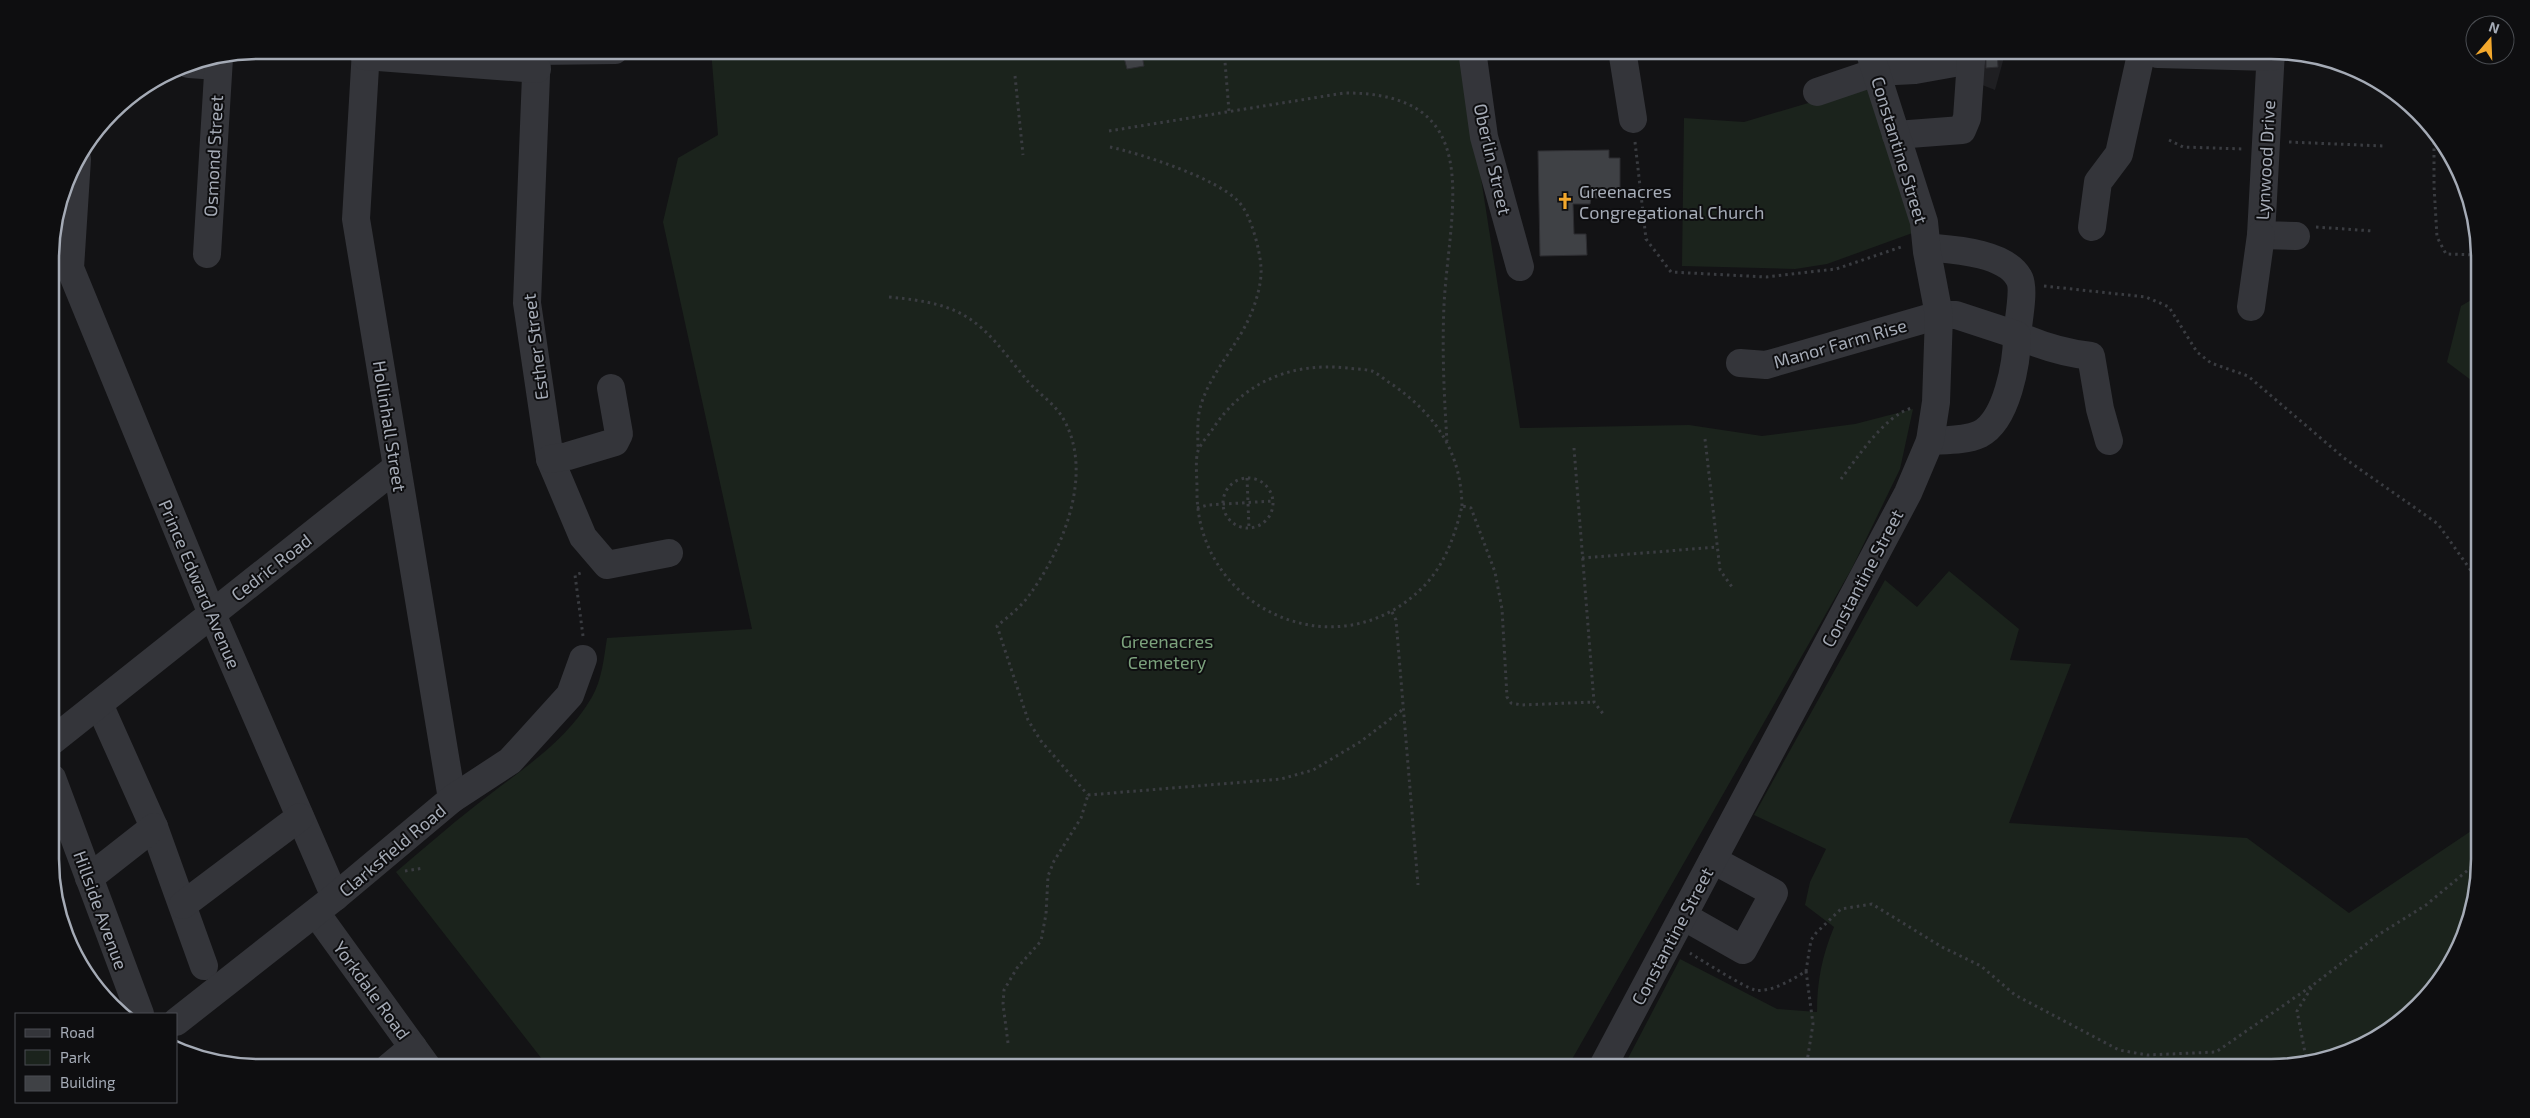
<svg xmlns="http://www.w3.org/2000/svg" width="2530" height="1118" font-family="'Exo 2',sans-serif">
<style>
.built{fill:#1f1f22}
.green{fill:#1b231c}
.building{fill:#3f4145;stroke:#2d2d31}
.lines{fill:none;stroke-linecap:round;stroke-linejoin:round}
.path{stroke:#3a3c41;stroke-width:3;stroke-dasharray:2.5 4;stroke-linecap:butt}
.minor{stroke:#34353a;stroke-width:28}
.labels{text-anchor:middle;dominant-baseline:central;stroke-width:4;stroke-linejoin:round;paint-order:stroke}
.street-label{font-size:18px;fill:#a5abb6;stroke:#0e0e10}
.poi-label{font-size:18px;fill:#a5abb6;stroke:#0e0e10;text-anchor:start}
.park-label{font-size:18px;fill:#7ba17c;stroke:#0e0e10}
.rim{fill:none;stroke:#a5abb6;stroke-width:2.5}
</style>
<rect width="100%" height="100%" fill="#131315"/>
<polygon class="built" points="1960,50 2006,50 1995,90 1954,74"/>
<g class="green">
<path d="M711,50H1461L1520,428L1689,425L1762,436L1855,424L1913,409L1900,469L1852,568L1567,1068H549L396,872C422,850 448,827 475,806C517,772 564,745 592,697C602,680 604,657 607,638L752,629L663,222L678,158L718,135Z"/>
<polygon points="1869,85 1918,231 1827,264 1795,269 1682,266 1684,118 1744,122"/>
<polygon points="2478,296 2479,386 2447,362 2461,306"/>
<path d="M1949,571L2019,629L2010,660L2071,664L2009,823L2247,838L2349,913L2480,825V859L2464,939L2437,987L2387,1033L2339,1057L2285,1068H1623L1680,959L1777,1009L1817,1012C1817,981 1822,956 1834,927L1805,905L1810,882L1826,849L1754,815L1885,580L1917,607Z"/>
</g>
<g class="building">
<polygon points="1122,50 1141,50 1144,66 1127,69"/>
<polygon points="1986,50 1997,50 1998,67 1986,68"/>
<polygon points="1609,150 1609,158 1620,158 1620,198 1591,198 1590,204 1573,204 1574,234 1586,234 1587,255 1540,256 1538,151"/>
</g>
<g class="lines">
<g class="path">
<polyline points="1224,50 1229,111"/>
<polyline points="1015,76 1023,155"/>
<polyline points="2434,129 2434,186 2437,237 2446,254 2478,255"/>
<path d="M1109,131L1344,93C1489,92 1449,208 1444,305C1442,350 1444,395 1447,441"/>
<polyline points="2169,140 2183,147 2244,149"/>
<polyline points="1635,142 1646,239 1671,272 1766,277 1836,269 1904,246"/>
<polyline points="2289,142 2383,146"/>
<path d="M1110,147C1142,154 1216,178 1238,201C1251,214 1260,250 1261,268C1262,282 1256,303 1250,316C1236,349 1206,377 1199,413C1197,425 1198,438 1198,451"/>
<polyline points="2316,227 2373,231"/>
<polyline points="2044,286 2146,297 2169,307 2197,352 2211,363 2248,376 2344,458 2438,524 2479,582"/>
<path d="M889,297C967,304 979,320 1025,378C1037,393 1055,403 1064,420C1094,474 1063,549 1030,594C1022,606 1009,616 997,626L1028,720L1041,741L1088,795"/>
<polyline points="1705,439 1720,570 1732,587"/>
<polyline points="1574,448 1594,702 1604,715"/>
<polyline points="1247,478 1249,528"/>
<circle cx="1248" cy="503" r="25"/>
<path d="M1841,479C1858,457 1885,415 1912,408"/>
<path d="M1462,506C1461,452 1436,415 1393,385C1386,381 1379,374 1372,371C1365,369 1355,369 1347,368C1291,362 1243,382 1212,430C1208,436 1201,443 1198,451C1195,460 1197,477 1197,488C1194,608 1337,674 1423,587C1445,565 1455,535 1462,506L1471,508L1495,572L1502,609L1507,697L1511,703L1522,705L1594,702"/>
<polyline points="1197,508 1208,505 1273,501"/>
<polyline points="1582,558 1717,547"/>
<polyline points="1392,612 1396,620 1418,885"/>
<polyline points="583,636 575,575 584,572"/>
<polyline points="1088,795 1281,779 1313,770 1360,742 1402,710"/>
<polyline points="405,871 424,868"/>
<path d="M1690,953C1701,960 1744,987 1755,990C1770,993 1794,979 1806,971L1811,940L1816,933L1841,909L1872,904L1942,947L1981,966L2015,995L2119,1050L2147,1055L2216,1052L2313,985"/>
<polyline points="1806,971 1813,1024 1806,1068"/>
<polyline points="1008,1043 1003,1004 1004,990 1017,968 1041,941 1046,914 1048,876 1054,861 1081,818 1088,795"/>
<polyline points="2307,1063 2297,1011 2313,985 2378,935 2426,905 2480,860"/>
</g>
<g class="minor">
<polyline points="366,50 356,219 452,799"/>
<polyline points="537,50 527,303 550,459 583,537 607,565 669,553"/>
<polyline points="1472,50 1484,137 1520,267"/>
<polyline points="1622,50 1633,119"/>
<polyline points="2271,50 2261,235 2296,236"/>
<polyline points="537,51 615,50"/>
<polyline points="2158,54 2271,57"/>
<polyline points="365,56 537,69"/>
<polyline points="189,64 218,66"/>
<polyline points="1817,92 1876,72 1915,70 1971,60 1970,50"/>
<polyline points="1896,135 1962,130 1967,118 1971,60"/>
<polyline points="77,159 70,268 212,614 335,897"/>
<polyline points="2092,227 2098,182 2119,154 2142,50"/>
<path d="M1935,248C1959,250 2006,254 2019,278C2025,288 2018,323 2017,335C2041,346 2064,353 2091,356L2100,409L2109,441"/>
<polyline points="207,254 219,58"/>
<polyline points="2251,307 2261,235"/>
<path d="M1740,363L1766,365L1939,315H1956L2017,335C2017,363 2007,420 1980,434C1965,441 1946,440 1930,441"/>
<polyline points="550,459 568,456 615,442 619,434 611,388"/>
<polyline points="99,704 154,827 204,966"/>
<polyline points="52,741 397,467"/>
<polyline points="52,778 140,1014"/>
<polyline points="89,878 154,827"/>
<polyline points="183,905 300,817"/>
<polyline points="316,913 428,1068"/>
<polyline points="1683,916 1743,950 1774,893 1713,860"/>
<polyline points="176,1022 335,897 452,799 510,761 570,695 583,659"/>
<polyline points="388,1068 413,1047"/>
<polyline points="1602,1068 1908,493 1930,441 1936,402 1939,315 1927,252 1924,222 1869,50"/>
</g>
</g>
<defs>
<g id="church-bare" transform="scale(1.35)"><path d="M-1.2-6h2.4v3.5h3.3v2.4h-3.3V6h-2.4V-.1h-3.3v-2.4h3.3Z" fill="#f3a82d" stroke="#0e0e10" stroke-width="2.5" paint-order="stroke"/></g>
</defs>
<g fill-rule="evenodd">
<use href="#church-bare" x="1565" y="201"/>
</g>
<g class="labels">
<g class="street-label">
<text transform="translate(1900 150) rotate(73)">Constantine Street</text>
<text transform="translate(213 156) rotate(-87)">Osmond Street</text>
<text transform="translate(1493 159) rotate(77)">Oberlin Street</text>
<text transform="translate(2265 160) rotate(-87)">Lynwood Drive</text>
<text transform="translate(1840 343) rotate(-16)">Manor Farm Rise</text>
<text transform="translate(535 347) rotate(-97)">Esther Street</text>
<text transform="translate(390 426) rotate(81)">Hollinhall Street</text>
<text transform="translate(271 567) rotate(-38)">Cedric Road</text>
<text transform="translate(1862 578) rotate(-62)">Constantine Street</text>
<text transform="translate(200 584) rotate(67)">Prince Edward Avenue</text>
<text transform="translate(392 850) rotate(-40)">Clarksfield Road</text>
<text transform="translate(101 910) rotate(70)">Hillside Avenue</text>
<text transform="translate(1672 936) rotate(-62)">Constantine Street</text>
<text transform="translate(372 990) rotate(54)">Yorkdale Road</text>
</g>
<g class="poi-label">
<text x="1579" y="191">Greenacres<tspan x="1579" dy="21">Congregational Church</tspan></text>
</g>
<g class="park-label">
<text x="1167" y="641">Greenacres<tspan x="1167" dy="21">Cemetery</tspan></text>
</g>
</g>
<path d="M0 0H2530V1118H0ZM259 59H2271A200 200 0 0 1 2471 259V859A200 200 0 0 1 2271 1059H259A200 200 0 0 1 59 859V259A200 200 0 0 1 259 59Z" fill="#0e0e10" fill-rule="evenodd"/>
<path class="rim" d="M259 59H2271A200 200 0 0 1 2471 259V859A200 200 0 0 1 2271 1059H259A200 200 0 0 1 59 859V259A200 200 0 0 1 259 59Z"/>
<rect x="15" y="1013" width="162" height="90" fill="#0e0e10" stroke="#4a4d52"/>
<rect x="25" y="1029" width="25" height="8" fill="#34353a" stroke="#4a4d52"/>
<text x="60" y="1038" font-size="15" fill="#a5abb6">Road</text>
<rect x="25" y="1050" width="25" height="15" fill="#1b231c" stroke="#4a4d52"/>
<text x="60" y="1063" font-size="15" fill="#a5abb6">Park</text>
<rect x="25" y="1076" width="25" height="15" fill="#3f4145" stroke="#4a4d52"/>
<text x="60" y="1088" font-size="15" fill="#a5abb6">Building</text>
<g transform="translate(2490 40) rotate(19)"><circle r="24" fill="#0e0e10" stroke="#4a4d52"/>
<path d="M0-4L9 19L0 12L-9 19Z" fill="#f3a82d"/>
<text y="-8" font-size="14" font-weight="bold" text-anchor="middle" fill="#a5abb6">N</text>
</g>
</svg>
